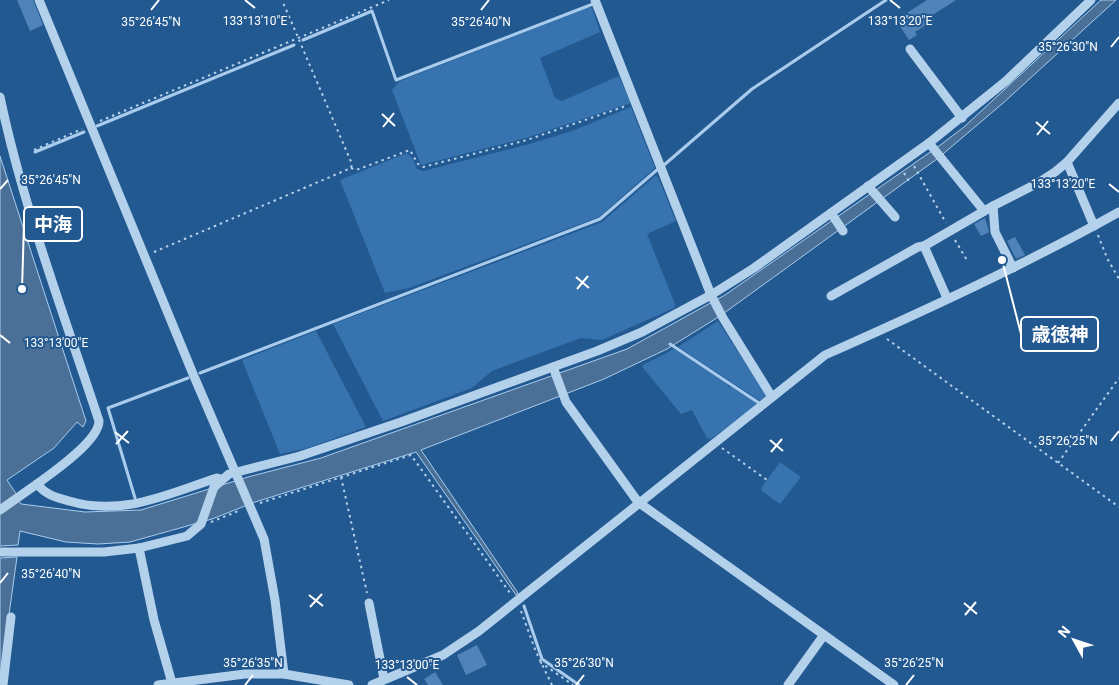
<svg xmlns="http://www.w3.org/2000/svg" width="1119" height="685" font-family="Roboto,'Noto Sans JP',sans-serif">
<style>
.green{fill:#3773ae}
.water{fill:#4b7097;stroke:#a9cced}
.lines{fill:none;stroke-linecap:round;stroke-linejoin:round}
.stream{stroke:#a9cced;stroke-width:3}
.building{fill:#5084b8}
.path{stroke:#b4d1ec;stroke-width:2;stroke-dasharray:2.5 4;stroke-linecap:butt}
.minor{stroke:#b4d1ec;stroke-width:9}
.ticks{fill:none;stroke:#fff;stroke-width:2}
.ticks-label{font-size:12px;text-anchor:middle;fill:#fff;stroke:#235991;stroke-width:4;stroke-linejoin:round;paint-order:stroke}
.leader{fill:none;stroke:#fff;stroke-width:2}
.callout-dot{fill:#fff;stroke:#235991;stroke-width:2}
.callout{fill:#235991;stroke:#fff;stroke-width:2}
.callout-label{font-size:19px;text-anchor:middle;font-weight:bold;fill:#fff}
</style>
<rect width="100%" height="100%" fill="#235991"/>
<g class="green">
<polygon points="589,7 592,8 600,32 540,58 555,98 562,101 619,76 631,103 526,138 421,165 392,90 400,81"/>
<polygon points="631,107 655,168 599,217 409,288 385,293 340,180 407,153 413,159 417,169 423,171 526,145 572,131"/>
<polygon points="655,176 658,177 676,221 647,234 675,304 674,308 602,340 581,338 492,371 472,388 383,421 333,324 602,222"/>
<polygon points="718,321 767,396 760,401 678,347"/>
<polygon points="316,331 366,427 308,448 280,454 242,360"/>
<polygon points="674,349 728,384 728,387 731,386 756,402 756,405 711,439 707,438 692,410 681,414 643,368 643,365"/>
<polygon points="780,462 801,477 780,504 762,491 761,488"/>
</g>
<g class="water">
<polygon points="1101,0 1116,0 1002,104 937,159 720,316 667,349 604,379 421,450 518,593 516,595 416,452 255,502 212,519 130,542 98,544 66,542 20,531 18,545 0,546 0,512 18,500 21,504 85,512 141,510 248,477 321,458 627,349 725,295 939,146 964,127"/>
<polygon points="0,156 86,421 83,427 77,422 54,448 7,480 17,495 0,507"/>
<polygon points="17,557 0,679 0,558"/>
</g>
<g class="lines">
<g class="stream">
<polyline points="303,40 372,11 396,80 593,4"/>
<polyline points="97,126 294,45"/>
<polyline points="35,152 84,132"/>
<polyline points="664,165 752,89 886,0"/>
<polyline points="670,344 759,403"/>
<polyline points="200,373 600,219 658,169"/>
<polyline points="135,498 108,408 188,378"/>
<polyline points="524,606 542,659 579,685"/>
</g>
</g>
<g class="building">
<polygon points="17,0 33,0 43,25 30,31"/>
<polygon points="927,0 956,0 931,16 934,20 915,32 917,35 909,40 896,20"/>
<polygon points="985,218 989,232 981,236 974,224"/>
<polygon points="1015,237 1025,255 1016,259 1007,241"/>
<polygon points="477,645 487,665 466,675 457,655"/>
<polygon points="435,672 443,685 428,685 424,679"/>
</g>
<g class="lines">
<g class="path">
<polyline points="100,121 389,0"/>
<polyline points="34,150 82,129"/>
<polyline points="914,166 946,223"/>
<polyline points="351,168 356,170 410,150 418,164 423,167 527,140 626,106"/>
<polyline points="904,173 909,181"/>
<polyline points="1098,235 1107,258 1119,279"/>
<polyline points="955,240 968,262"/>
<polyline points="154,252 351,168 352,164 282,0"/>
<polyline points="887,339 1119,507"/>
<polyline points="722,448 767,480"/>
<polyline points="1058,463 1119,378"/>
<polyline points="341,477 367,593"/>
<polyline points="260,503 411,455 510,593"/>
<polyline points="211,522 241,510"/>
<polyline points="521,611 536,652 552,685"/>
<polyline points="540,662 573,685"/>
</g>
<g class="minor">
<polyline points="39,0 193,374 264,539 275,600 284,674"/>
<polyline points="595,0 711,295 723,318 772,397"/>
<polyline points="910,49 962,118"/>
<path d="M0,97C23,207 64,314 99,421C99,441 52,473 37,484"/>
<polyline points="929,143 984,211"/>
<polyline points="868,186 895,217"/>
<polyline points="993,206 995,232 1013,268"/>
<polyline points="831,213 843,231"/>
<polyline points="1094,226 1067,162 1119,103"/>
<polyline points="831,296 918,247 924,246"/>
<polyline points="947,298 924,246 993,206 1038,183 1055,172 1067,162"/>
<polyline points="553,367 566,402 638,502 894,685"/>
<path d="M0,510L37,484C46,495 55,497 69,501C123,517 167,494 217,478L221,479"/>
<polyline points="139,548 154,620 172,683"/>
<polyline points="0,552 104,552 139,548 187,536 201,524 214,487 229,474 300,456 401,422 597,351 642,332 711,295 754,268 929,143 1006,81 1091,0"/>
<polyline points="369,603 384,679"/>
<polyline points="3,685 11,617"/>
<polyline points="158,685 245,674 284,674 349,685"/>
<path d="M372,685L443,655L479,631L825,355C924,311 1024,265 1119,212"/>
<polyline points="788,685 824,635"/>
</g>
</g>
<path class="ticks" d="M245,0L255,8M890,0L900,8M151,10L159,0M481,10L489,0M1111,47L1119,37M382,114L395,126M1036,122L1050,134M383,127L394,113M1037,135L1048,121M1109,184L1119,192M0,189L8,180M576,277L589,288M577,289L588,276M0,335L10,343M115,432L129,443M770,440L783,451M1111,441L1119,431M116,444L128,431M771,452L782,439M0,583L8,573M309,595L323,606M964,603L977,614M310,607L322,594M965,615L976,602M407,677L417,685M245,685L253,675M576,685L584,675M906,685L914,675"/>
<g class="ticks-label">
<text x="900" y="25">133°13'20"E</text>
<text x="255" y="25">133°13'10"E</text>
<text x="151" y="26">35°26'45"N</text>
<text x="481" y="26">35°26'40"N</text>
<text x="1068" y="51">35°26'30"N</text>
<text x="51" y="184">35°26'45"N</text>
<text x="1063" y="188">133°13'20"E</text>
<text x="56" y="347">133°13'00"E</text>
<text x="1068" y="445">35°26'25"N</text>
<text x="51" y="578">35°26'40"N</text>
<text x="253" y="667">35°26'35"N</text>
<text x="584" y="667">35°26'30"N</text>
<text x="914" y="667">35°26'25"N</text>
<text x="407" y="669">133°13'00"E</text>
</g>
<path class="leader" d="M22 289L24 224M1002 260L1021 334"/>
<g class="callout-dot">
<circle cx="22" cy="289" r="5"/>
<circle cx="1002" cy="260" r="5"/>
</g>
<g class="callout">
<rect x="24" y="207" width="58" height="34" rx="5"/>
<rect x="1021" y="317" width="77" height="34" rx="5"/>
</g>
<g class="callout-label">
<text x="53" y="231">中海</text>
<text x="1060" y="341">歳徳神</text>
</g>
<g transform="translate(1074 640) rotate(310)" stroke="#235991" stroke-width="4" paint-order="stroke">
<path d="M0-4L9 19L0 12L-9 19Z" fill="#ffffff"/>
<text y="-8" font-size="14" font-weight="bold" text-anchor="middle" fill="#ffffff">N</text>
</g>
</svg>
